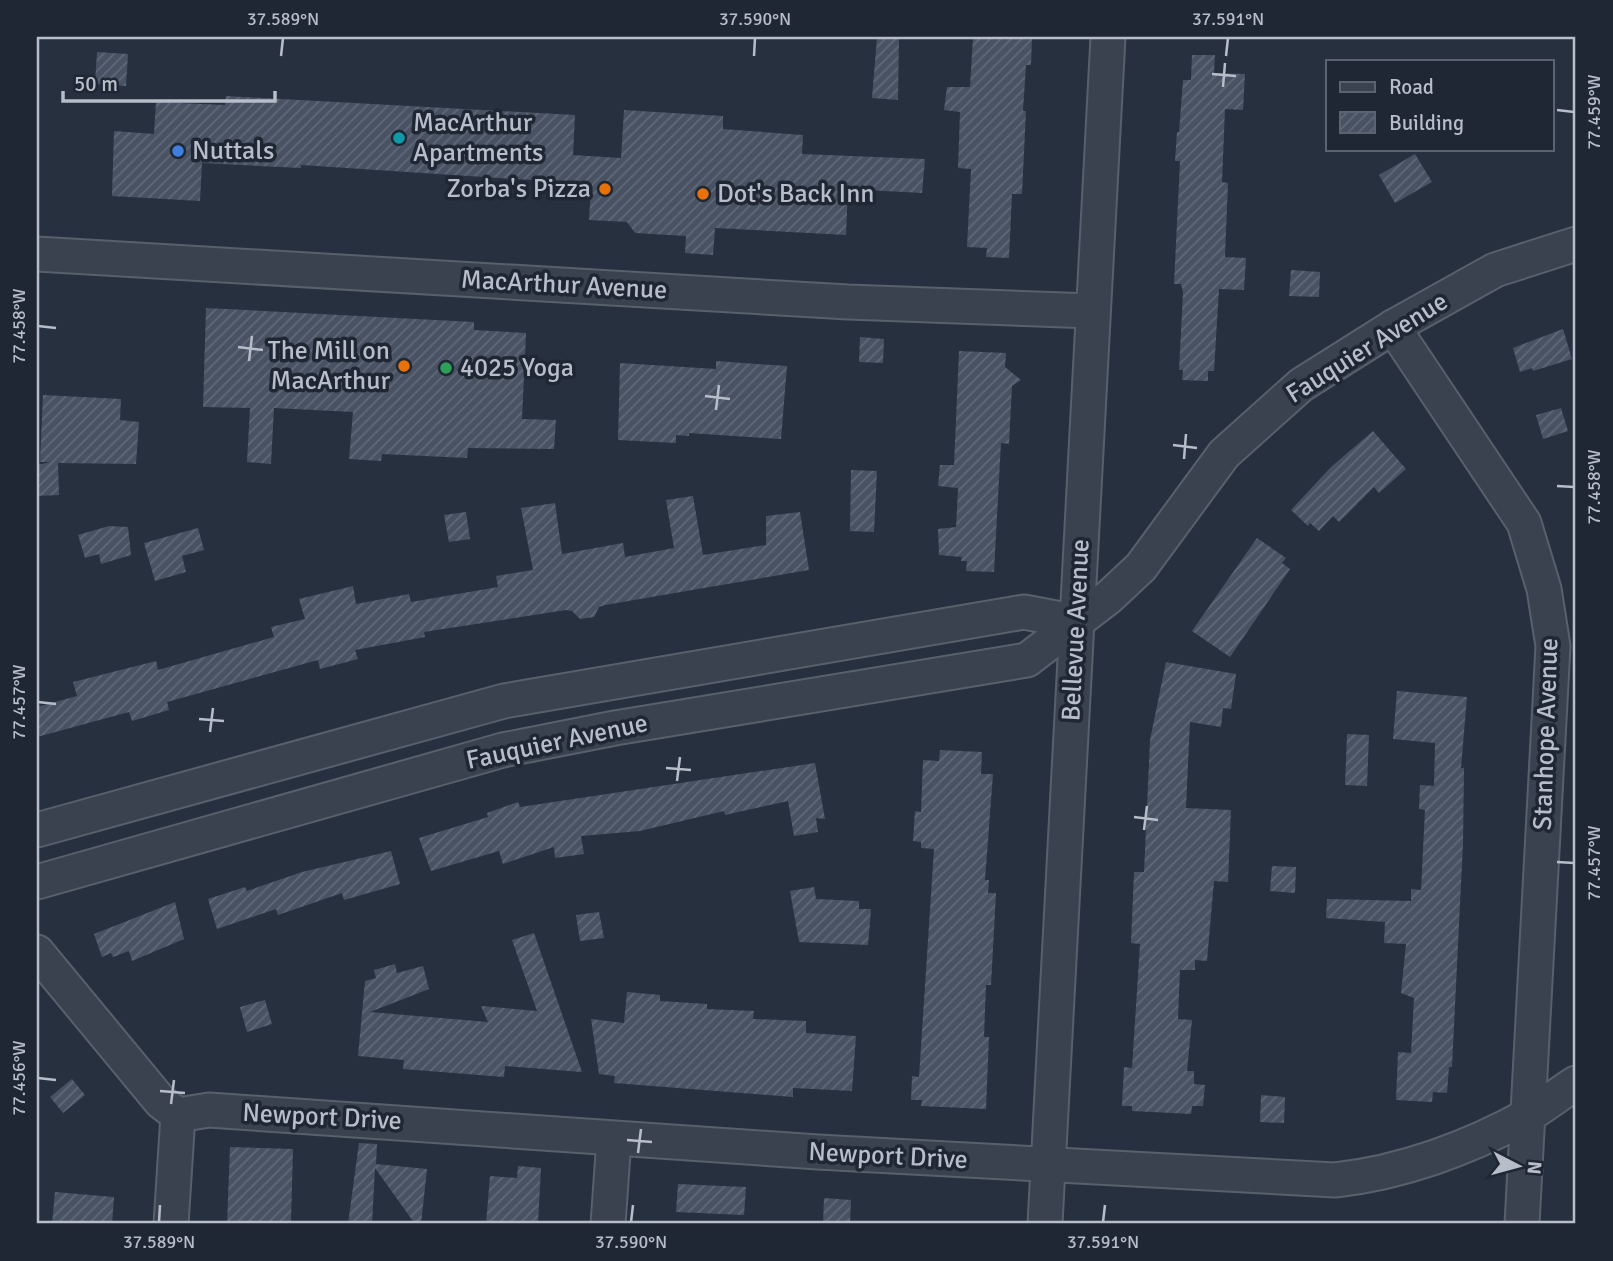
<svg xmlns="http://www.w3.org/2000/svg" width="1613" height="1261" font-family="Signika,sans-serif">
<style>
.building{fill:url(#building-hatch)}
.lines{fill:none;stroke-linecap:round;stroke-linejoin:round}
.minor-casing{stroke:#58606c;stroke-width:37}
.minor{stroke:#3a424f;stroke-width:33}
.ticks{fill:none;stroke:#b7bdc9;stroke-width:2.5}
.culture-dot{fill:#0f9aa8;stroke:#1f2734;stroke-width:2.5}
.shop-dot{fill:#3f7fe0;stroke:#1f2734;stroke-width:2.5}
.food-dot{fill:#e8710a;stroke:#1f2734;stroke-width:2.5}
.leisure-dot{fill:#2e9e5b;stroke:#1f2734;stroke-width:2.5}
.labels{text-anchor:middle;dominant-baseline:central;stroke-width:7;stroke-linejoin:round;paint-order:stroke}
.poi-label{font-size:26px;fill:#b7bdc9;stroke:#1f2734;text-anchor:start}
.street-label{font-size:26px;fill:#b7bdc9;stroke:#1f2734}
.neatline{fill:none;stroke:#b7bdc9;stroke-width:2.5}
.ticks-label{font-size:18px;text-anchor:middle;fill:#b7bdc9}
</style>
<defs>
<pattern id="building-hatch" width="6" height="6" patternUnits="userSpaceOnUse" patternTransform="scale(1.75)"><rect width="6" height="6" fill="#485262"/><path d="M-1 1l2-2M0 6l6-6M5 7l2-2" fill="none" stroke="#606977"/></pattern>
</defs>
<rect width="100%" height="100%" fill="#26303f"/>
<g class="building">
<polygon points="877,37 899,38 898,100 872,98"/>
<polygon points="973,37 1032,37 1031,65 1026,65 1023,111 1026,111 1022,194 1012,194 1009,258 986,257 987,248 967,247 971,169 958,168 960,112 944,110 947,87 970,87"/>
<polygon points="97,52 128,54 126,86 95,84"/>
<polygon points="1192,55 1215,55 1214,73 1245,74 1243,110 1225,109 1222,182 1228,183 1225,257 1246,258 1244,290 1219,289 1214,371 1208,371 1208,381 1182,380 1183,370 1179,370 1183,292 1181,284 1174,284 1180,161 1175,161 1177,132 1179,132 1183,80 1191,80"/>
<polygon points="226,96 575,115 573,155 621,158 624,110 723,116 723,129 803,135 802,154 925,159 922,193 848,189 846,235 715,228 713,255 685,253 686,236 635,233 627,222 589,220 591,184 301,165 301,168 202,163 200,201 112,196 114,131 154,134 156,102 225,105"/>
<polygon points="1415,154 1432,182 1395,203 1379,175"/>
<polygon points="1291,270 1320,272 1319,297 1289,296"/>
<polygon points="206,308 474,322 474,330 526,333 522,419 556,420 554,449 468,448 467,458 382,454 381,461 349,459 353,412 274,408 271,464 247,462 250,408 203,407"/>
<polygon points="1563,329 1572,359 1533,371 1532,368 1520,372 1513,348"/>
<polygon points="860,337 884,339 883,363 859,362"/>
<polygon points="959,351 1006,353 1005,367 1021,380 1012,386 1009,444 1001,443 994,572 966,571 967,561 961,561 962,557 939,555 938,529 956,527 958,488 938,486 940,465 954,465"/>
<polygon points="716,361 787,366 781,439 689,433 689,436 676,435 676,443 618,440 620,363 716,369"/>
<polygon points="43,395 121,399 120,420 139,422 136,464 58,463 59,495 37,496 37,465 51,462 40,462"/>
<polygon points="1561,408 1568,431 1543,439 1536,415"/>
<polygon points="1373,431 1406,469 1379,493 1374,487 1339,522 1333,516 1319,531 1310,523 1308,526 1291,510 1331,467"/>
<polygon points="851,470 877,471 874,532 850,531"/>
<polygon points="693,496 703,555 766,545 766,516 800,512 809,570 605,605 599,607 594,617 580,619 572,611 566,610 424,632 425,637 355,650 358,659 320,669 318,660 167,702 169,710 132,721 129,712 37,737 37,707 77,696 73,682 156,661 158,670 274,637 271,627 305,619 299,599 353,586 356,604 409,594 411,602 498,587 496,576 533,570 521,508 555,503 562,554 623,543 625,557 674,548 666,500"/>
<polygon points="466,512 470,539 449,542 444,515"/>
<polygon points="109,526 128,527 131,555 101,564 99,554 85,558 78,535"/>
<polygon points="198,528 204,550 182,556 186,572 155,581 144,543"/>
<polygon points="1257,538 1286,558 1282,563 1290,569 1230,657 1192,631"/>
<polygon points="1166,662 1236,674 1231,709 1223,708 1221,727 1190,722 1186,808 1231,810 1228,882 1214,881 1207,961 1195,960 1195,970 1180,970 1178,1019 1192,1020 1187,1071 1194,1071 1194,1084 1205,1085 1203,1106 1192,1106 1191,1114 1132,1111 1132,1106 1122,1106 1124,1067 1132,1068 1140,944 1131,943 1134,872 1144,872 1150,740"/>
<polygon points="1397,691 1467,697 1461,768 1464,768 1463,843 1452,1067 1449,1067 1447,1093 1433,1092 1432,1102 1396,1100 1398,1052 1411,1053 1414,998 1401,993 1406,944 1384,943 1385,922 1326,918 1327,899 1411,901 1411,889 1421,890 1425,810 1419,809 1420,785 1434,786 1435,743 1393,739"/>
<polygon points="1347,734 1369,735 1367,786 1345,785"/>
<polygon points="940,750 982,752 981,774 993,774 985,880 989,880 988,893 996,893 991,985 986,985 984,1037 989,1037 986,1109 921,1106 922,1100 911,1100 912,1076 919,1077 934,849 921,848 921,842 913,841 915,811 921,812 923,760 939,761"/>
<polygon points="815,763 825,819 816,818 818,832 794,836 788,801 725,815 724,811 640,831 581,836 584,854 555,858 554,847 503,864 499,851 431,871 419,838 488,817 487,813 518,802 520,807"/>
<polygon points="391,851 400,884 344,900 342,893 278,915 276,909 217,929 208,899 245,887 247,891 302,872"/>
<polygon points="1272,866 1296,867 1295,893 1270,891"/>
<polygon points="814,887 816,899 859,901 859,909 871,909 868,945 799,942 790,891"/>
<polygon points="175,902 184,939 132,961 129,951 113,957 111,953 102,957 94,934"/>
<polygon points="599,912 604,938 580,941 576,915"/>
<polygon points="534,933 582,1072 505,1066 504,1077 403,1069 404,1060 358,1056 365,981 376,978 374,970 395,964 397,973 423,966 429,989 370,1012 488,1022 481,1006 537,1011 512,940"/>
<polygon points="627,992 660,995 660,1001 707,1004 707,1009 754,1011 753,1019 806,1021 806,1033 856,1036 852,1091 793,1088 793,1097 614,1083 615,1076 599,1074 591,1019 624,1023"/>
<polygon points="265,1000 272,1024 247,1032 240,1007"/>
<polygon points="72,1079 85,1095 63,1113 50,1097"/>
<polygon points="1261,1095 1285,1097 1284,1123 1260,1122"/>
<polygon points="359,1143 377,1144 376,1164 427,1169 421,1224 415,1224 375,1168 372,1224 348,1224"/>
<polygon points="230,1147 293,1149 291,1222 288,1224 227,1224"/>
<polygon points="518,1166 541,1168 538,1224 486,1224 490,1176 517,1178"/>
<polygon points="678,1184 746,1187 744,1215 676,1212"/>
<polygon points="55,1192 114,1197 112,1224 52,1224"/>
<polygon points="824,1198 851,1200 850,1224 823,1224"/>
</g>
<g class="lines">
<g class="minor-casing">
<g id="minor">
<polyline points="37,254 848,302 1092,311"/>
<polyline points="1393,327 1524,523 1544,589 1553,646 1522,1224"/>
<polyline points="37,830 504,701 1024,612 1077,622"/>
<polyline points="37,882 503,750 615,728 1027,660 1109,597 1141,567 1224,454 1301,385 1393,327 1495,270 1576,244"/>
<polyline points="37,952 161,1102 178,1115 171,1224"/>
<path d="M178,1115L209,1110L818,1152L1335,1180C1401,1173 1469,1148 1527,1116C1544,1106 1560,1093 1576,1083"/>
<polyline points="608,1224 614,1139"/>
<polyline points="1045,1224 1108,37"/>
</g>
</g>
<use href="#minor" class="minor"/>
</g>
<path class="ticks" d="M281,56L283,38M754,56L755,38M1226,56L1228,38M1212,74L1236,76M1223,87L1225,63M1557,110L1574,112M38,326L56,328M238,347L263,350M249,361L252,336M705,396L730,399M716,410L719,385M1173,445L1197,448M1184,459L1186,434M1557,486L1574,487M38,702L56,704M199,719L224,721M210,732L213,708M666,768L691,770M677,781L680,757M1134,817L1158,820M1144,830L1147,806M1557,862L1574,863M38,1078L56,1080M160,1091L185,1093M171,1104L174,1080M627,1140L652,1142M638,1153L641,1129M159,1222L160,1205M631,1222L633,1205M1103,1222L1105,1205"/>
<circle class="culture-dot" cx="399" cy="138" r="7"/>
<circle class="shop-dot" cx="178" cy="151" r="7"/>
<g class="food-dot">
<circle cx="605" cy="189" r="7"/>
<circle cx="703" cy="194" r="7"/>
<circle cx="404" cy="366" r="7"/>
</g>
<circle class="leisure-dot" cx="446" cy="368" r="7"/>
<g class="labels">
<g class="poi-label">
<text x="413" y="123">MacArthur<tspan x="413" dy="30">Apartments</tspan></text>
<text x="192" y="151">Nuttals</text>
<text x="591" y="189" text-anchor="end">Zorba's Pizza</text>
<text x="717" y="194">Dot's Back Inn</text>
<text x="390" y="351" text-anchor="end">The Mill on<tspan x="390" dy="30">MacArthur</tspan></text>
<text x="460" y="368">4025 Yoga</text>
</g>
<g class="street-label">
<text transform="translate(564 285) rotate(3)">MacArthur Avenue</text>
<text transform="translate(1367 348) rotate(-32)">Fauquier Avenue</text>
<text transform="translate(1076 630) rotate(-87)">Bellevue Avenue</text>
<text transform="translate(1546 734) rotate(-88)">Stanhope Avenue</text>
<text transform="translate(557 742) rotate(-12)">Fauquier Avenue</text>
<text transform="translate(322 1117) rotate(3)">Newport Drive</text>
<text transform="translate(888 1156) rotate(3)">Newport Drive</text>
</g>
</g>
<rect width="1613" height="1261" fill="none" stroke="#1f2734" stroke-width="77"/>
<rect x="1326" y="60" width="228" height="91" fill="#1f2734" stroke="#5c6370" stroke-width="2"/>
<rect x="1340" y="82" width="35" height="10" fill="#3a424f" stroke="#5c6370" stroke-width="2"/>
<text x="1389" y="94" font-size="21" fill="#b7bdc9">Road</text>
<rect x="1340" y="112" width="35" height="21" fill="url(#building-hatch)" stroke="#5c6370" stroke-width="2"/>
<text x="1389" y="130" font-size="21" fill="#b7bdc9">Building</text>
<g transform="translate(1518 1166) rotate(96)" stroke="#1f2734" stroke-width="5" paint-order="stroke">
<path d="M0-5L12 26L0 18L-12 26Z" fill="#b7bdc9"/>
<text y="-10" font-size="19" font-weight="bold" text-anchor="middle" fill="#b7bdc9">N</text>
</g>
<path d="M63 91v10h212v-10" fill="none" stroke="#b7bdc9" stroke-width="3.5"/>
<text x="74" y="91" font-size="21" fill="#b7bdc9" stroke="#1f2734" stroke-width="5" paint-order="stroke">50 m</text>
<rect x="38" y="38" width="1536" height="1184" class="neatline"/>
<g class="ticks-label">
<text x="283" y="25">37.589°N</text>
<text x="755" y="25">37.590°N</text>
<text x="1228" y="25">37.591°N</text>
<text transform="translate(1594 112) rotate(-90)" y="6">77.459°W</text>
<text transform="translate(19 326) rotate(-90)" y="6">77.458°W</text>
<text transform="translate(1594 487) rotate(-90)" y="6">77.458°W</text>
<text transform="translate(19 702) rotate(-90)" y="6">77.457°W</text>
<text transform="translate(1594 863) rotate(-90)" y="6">77.457°W</text>
<text transform="translate(19 1078) rotate(-90)" y="6">77.456°W</text>
<text x="159" y="1248">37.589°N</text>
<text x="631" y="1248">37.590°N</text>
<text x="1103" y="1248">37.591°N</text>
</g>
</svg>
